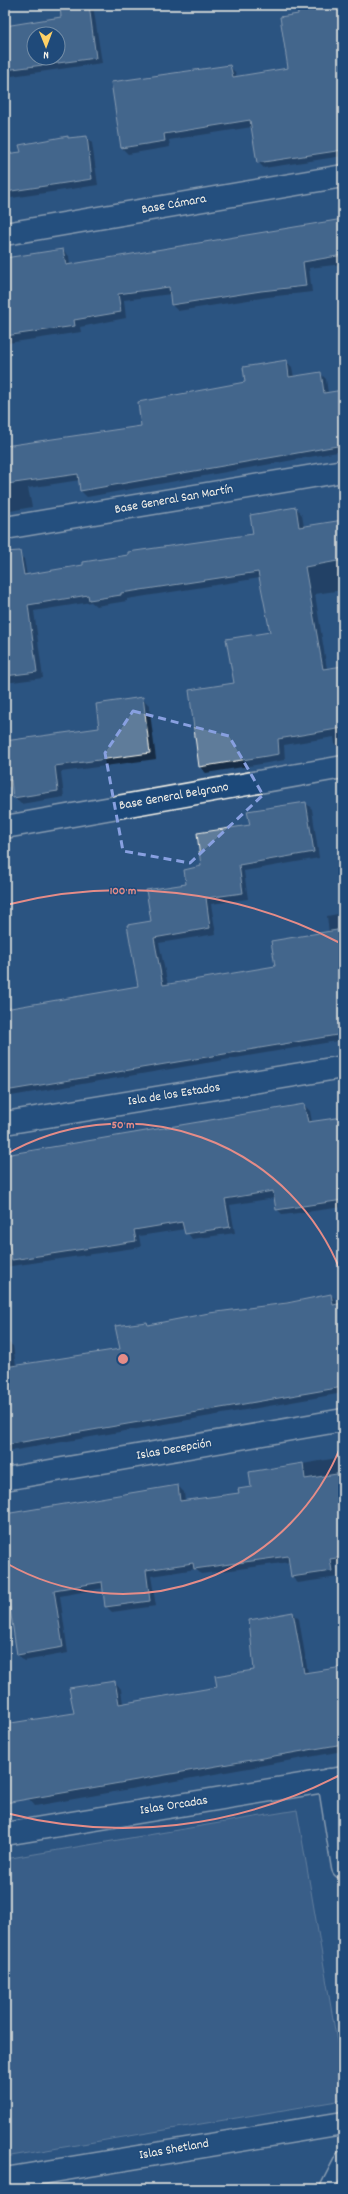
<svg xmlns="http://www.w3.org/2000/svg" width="348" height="2194" font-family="Dekko,sans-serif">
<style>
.green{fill:#496b90;stroke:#9eaebc}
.shadow{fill:#0007;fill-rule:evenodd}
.building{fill:#5e7b9a;stroke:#f4f1e8;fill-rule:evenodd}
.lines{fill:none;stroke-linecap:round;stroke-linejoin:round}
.service-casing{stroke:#f4f1e8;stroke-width:17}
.minor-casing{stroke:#f4f1e8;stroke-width:25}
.service{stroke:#1f4a7a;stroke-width:14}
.minor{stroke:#1f4a7a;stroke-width:22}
.marked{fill:none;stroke:#88a0e0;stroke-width:3;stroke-dasharray:8 5;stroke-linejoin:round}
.ring{fill:none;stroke:#e58c88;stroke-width:2}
.labels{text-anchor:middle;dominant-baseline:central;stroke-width:3;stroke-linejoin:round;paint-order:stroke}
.street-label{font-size:13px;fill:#f4f1e8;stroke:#1f4a7a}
.centre{fill:#e58c88;stroke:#1f4a7a;stroke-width:2}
.ring-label{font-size:12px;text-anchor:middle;font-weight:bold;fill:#e58c88;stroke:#1f4a7a;stroke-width:3;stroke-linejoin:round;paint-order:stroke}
</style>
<rect width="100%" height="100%" fill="#2c5481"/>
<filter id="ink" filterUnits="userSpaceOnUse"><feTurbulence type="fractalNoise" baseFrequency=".025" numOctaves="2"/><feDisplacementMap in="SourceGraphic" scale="8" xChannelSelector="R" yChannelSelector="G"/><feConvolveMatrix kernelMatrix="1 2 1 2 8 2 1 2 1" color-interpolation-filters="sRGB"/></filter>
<g filter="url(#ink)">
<polygon class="green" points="297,1810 343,2077 343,2100 5,2157 5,1859"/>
<g class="shadow">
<path d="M61,5H93L102,63L5,77V30L62,18ZM34,34H58V58H34Z"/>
<polygon points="298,5 343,5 343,156 264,168 258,162 252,127 169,140 170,147 128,154 122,148 112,83 229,66 235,72 237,78 289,69 300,15"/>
<polygon points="86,137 92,143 98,185 5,199 5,155 22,153 69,139"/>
<polygon points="343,219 343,264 309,268 312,292 268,297 178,311 172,305 171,294 124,300 126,318 80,327 81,332 8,343 8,347 5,348 5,259 63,250 69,256 70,265"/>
<polygon points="286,361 292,367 294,377 320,373 326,379 328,393 343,391 343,451 87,497 81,491 80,480 28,488 32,507 5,512 5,439 6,446 142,427 246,383"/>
<polygon points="296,508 302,515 304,527 343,520 343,590 315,594 327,669 343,667 343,750 335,744 334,737 284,745 285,760 206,773 200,767 236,684 271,633 260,578 127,599 127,601 96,606 91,602 34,611 43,678 5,683 5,555 18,553 24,559 27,576 254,534"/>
<polygon points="142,698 149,705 156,759 61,772 64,797 21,804 14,797 13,786 5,788 5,712 11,742 100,729"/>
<polygon points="306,803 312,809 319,858 244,871 248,899 211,904 216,934 159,943 168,985 276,967 329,933 327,916 343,913 343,1040 5,1097 5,1009 139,987 152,922 202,867 251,826"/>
<polygon points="304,1105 310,1111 312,1122 343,1118 343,1207 283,1215 277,1209 275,1198 230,1205 235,1233 192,1239 185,1229 139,1236 141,1247 5,1267 5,1157"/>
<polygon points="331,1295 337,1301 338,1305 343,1304 343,1393 5,1452 5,1340 13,1346 16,1366 121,1349 147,1323 149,1325"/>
<polygon points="343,1457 343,1564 336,1565 338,1577 298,1583 292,1577 290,1562 201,1574 196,1569 151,1576 156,1606 112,1612 106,1606 104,1588 60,1596 68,1653 24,1661 18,1655 10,1601 5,1602 5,1516 178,1486 184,1492 185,1501 240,1494 252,1488 250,1473"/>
<polygon points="293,1613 299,1619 308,1673 343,1668 343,1751 35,1806 29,1799 21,1722 75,1713 115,1682 121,1689 123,1704 218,1688 255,1671"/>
</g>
<g class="building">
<path d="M60,5H89L96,58L5,70V26L61,17ZM34,34H58V58H34Z"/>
<polygon points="297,5 343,5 343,150 257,163 250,120 164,134 165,141 121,148 111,82 230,65 233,77 288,68 280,17 298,14"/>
<polygon points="68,136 68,138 87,136 92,179 5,192 5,154 21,152 19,145"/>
<polygon points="343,219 343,255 303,262 306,286 261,291 171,305 169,287 118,294 121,312 74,320 75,326 5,336 5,258 63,249 66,265"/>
<polygon points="287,360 289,377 321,372 324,393 343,390 343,445 80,491 78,474 7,484 5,446 141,426 138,402 245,382 243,367"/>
<polygon points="296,507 299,527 343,520 343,560 305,567 323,669 343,666 343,728 278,739 279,754 199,767 189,690 234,683 226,639 270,632 258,572 121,593 121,595 89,600 88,595 28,605 37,672 5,676 5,552 20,551 24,575 83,565 83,562 128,555 128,552 253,534 250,515"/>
<polygon points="143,697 150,753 55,766 58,791 13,798 11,780 5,780 5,741 99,728 96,704"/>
<polygon points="306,802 314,852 239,865 243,893 206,898 210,928 154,938 163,985 275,966 271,941 343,929 343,1034 5,1091 5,1009 138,986 127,925 151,921 146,890 186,884 184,870 201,866 197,833 250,825 247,811"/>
<polygon points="304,1104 308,1122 343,1117 343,1200 276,1210 273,1191 225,1199 230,1227 185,1234 182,1222 134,1230 136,1241 12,1260 5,1224 5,1155"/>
<polygon points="331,1294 333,1305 343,1303 343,1387 5,1445 5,1367 120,1349 115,1326 147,1322 148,1325 209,1313 287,1303"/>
<polygon points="303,1463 305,1479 343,1473 343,1557 330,1559 332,1571 291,1577 288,1556 194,1569 193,1563 146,1570 150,1601 105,1607 102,1582 54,1590 63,1647 17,1655 8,1595 5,1595 5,1514 178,1485 180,1501 239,1493 238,1489 251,1487 249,1472"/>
<polygon points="293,1612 304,1673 343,1667 343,1744 5,1803 5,1724 74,1713 69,1688 115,1681 119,1704 217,1687 215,1676 254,1670 249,1620"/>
</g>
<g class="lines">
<g class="service-casing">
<polyline id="service" points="327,2189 343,2158"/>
</g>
<g class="minor-casing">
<g id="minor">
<polyline points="5,234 343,176"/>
<polyline points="5,528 343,471"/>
<polyline points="5,827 343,767"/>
<polyline points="5,1123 343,1067"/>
<polyline points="5,1479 343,1420"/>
<polyline points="329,1780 343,1867"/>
<polyline points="5,1834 343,1778"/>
<polyline points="5,2179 343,2123"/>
</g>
</g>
<use href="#service" class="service"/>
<use href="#minor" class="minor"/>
</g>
</g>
<path d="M0 0H348V2194H0ZM133,711L229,736L263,795L190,863L123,851L105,753Z" fill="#2c5481" fill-opacity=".55" fill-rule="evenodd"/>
<path class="marked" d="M133,711L229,736L263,795L190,863L123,851L105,753Z"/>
<g class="ring">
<path d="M342 1443A235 235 0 0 1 6 1563M5 1155A235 235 0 0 1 342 1275"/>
<path d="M340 1775A469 469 0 0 1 6 1813M6 905A469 469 0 0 1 340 943"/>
</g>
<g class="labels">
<g class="street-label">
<text transform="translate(174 205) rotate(-10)">Base Cámara</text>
<text transform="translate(174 500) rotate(-10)">Base General San Martín</text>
<text transform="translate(174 797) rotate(-10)">Base General Belgrano</text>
<text transform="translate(174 1095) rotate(-9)">Isla de los Estados</text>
<text transform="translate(174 1450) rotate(-10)">Islas Decepción</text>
<text transform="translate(174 1806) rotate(-9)">Islas Orcadas</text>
<text transform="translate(174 2150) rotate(-10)">Islas Shetland</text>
</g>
</g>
<circle cx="123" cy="1359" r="6" class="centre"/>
<g class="ring-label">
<text x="123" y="894">100 m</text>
<text x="123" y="1128">50 m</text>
</g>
<rect width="348" height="2194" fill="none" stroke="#1f4a7a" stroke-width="20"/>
<rect x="10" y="10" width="328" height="2174" fill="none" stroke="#f4f1e8" stroke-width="1.5" filter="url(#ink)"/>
<g transform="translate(46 46) rotate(179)"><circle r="19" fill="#1f4a7a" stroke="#748da6"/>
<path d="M0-3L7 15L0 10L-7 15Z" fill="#ffd166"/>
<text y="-6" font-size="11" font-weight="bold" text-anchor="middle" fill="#f4f1e8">N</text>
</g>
</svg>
